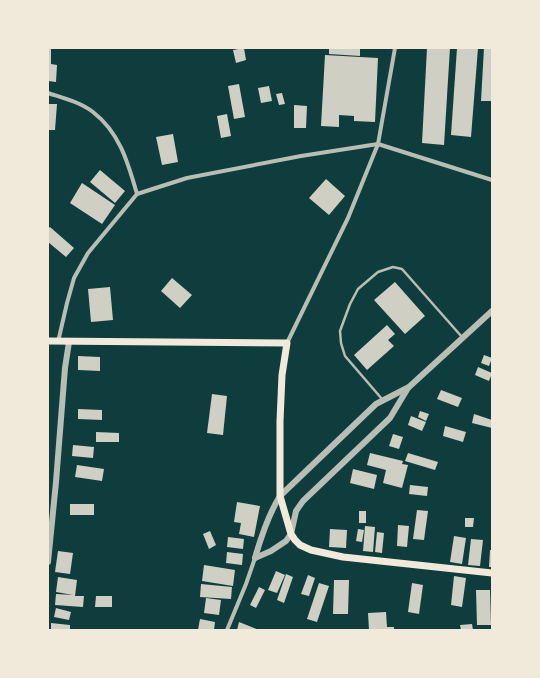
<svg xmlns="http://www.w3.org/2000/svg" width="540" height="678" font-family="'Nunito Sans',sans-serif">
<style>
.building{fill:#cfcfc3}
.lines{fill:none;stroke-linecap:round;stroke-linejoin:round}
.service{stroke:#b8beb3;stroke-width:2.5}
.minor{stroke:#b8beb3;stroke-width:4}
.tertiary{stroke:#b8beb3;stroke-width:6}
.secondary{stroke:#f1e9da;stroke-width:7}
</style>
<rect width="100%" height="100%" fill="#0f3d3e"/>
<g class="building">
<polygon points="48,48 51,48 51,64 57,65 56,82 48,81"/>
<polygon points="244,48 246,60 236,63 233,50"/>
<polygon points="329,48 360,48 360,56 329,54"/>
<polygon points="427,48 450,48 444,145 422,143"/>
<polygon points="457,48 478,48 471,137 451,135"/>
<polygon points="484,48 492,48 492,101 481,101"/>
<polygon points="325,55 378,58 375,122 354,121 354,116 339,115 339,127 321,126"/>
<polygon points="239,84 245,117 234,119 228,86"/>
<polygon points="269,86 272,101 261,103 258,88"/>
<polygon points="282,93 285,104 279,105 276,94"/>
<polygon points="48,104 57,104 55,130 48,130"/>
<polygon points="294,105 307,106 306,128 294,128"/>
<polygon points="227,114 231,136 221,138 217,116"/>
<polygon points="173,134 178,162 162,165 156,137"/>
<polygon points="100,170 125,191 115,203 90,182"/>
<polygon points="326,179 345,196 329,215 309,198"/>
<polygon points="82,183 115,205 102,224 70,203"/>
<polygon points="50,227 74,248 66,257 48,242 48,229"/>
<polygon points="172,278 192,295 180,308 161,291"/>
<polygon points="395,282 425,316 405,334 374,300"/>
<polygon points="110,287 113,320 91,322 88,289"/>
<polygon points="387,325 395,334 388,340 394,346 367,370 354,355"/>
<polygon points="484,355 492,358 489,366 481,363"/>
<polygon points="78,356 100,357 100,371 78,370"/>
<polygon points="478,367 492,373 492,377 491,376 489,381 475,375"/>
<polygon points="441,390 462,398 458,407 437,399"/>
<polygon points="212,394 227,396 223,435 207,433"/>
<polygon points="78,409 102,410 102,420 78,419"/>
<polygon points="420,411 429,414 426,421 418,417"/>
<polygon points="474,414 492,420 492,428 472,423"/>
<polygon points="411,416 426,422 422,431 408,425"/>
<polygon points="445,426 466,432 463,442 443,436"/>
<polygon points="96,432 119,433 119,442 96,442"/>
<polygon points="393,434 403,437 399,449 389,446"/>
<polygon points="73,445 94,447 93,458 72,456"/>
<polygon points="370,453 403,461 402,464 408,465 402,488 383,483 386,470 367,465"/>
<polygon points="408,453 438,462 435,470 405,461"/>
<polygon points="77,465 104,469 102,481 75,477"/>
<polygon points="353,469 377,475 374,489 350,483"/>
<polygon points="410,485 428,487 427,496 409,494"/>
<polygon points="237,502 260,506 254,537 239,534 241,523 234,522"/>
<rect x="70" y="504" width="24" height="11"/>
<polygon points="417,510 428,511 424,540 413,539"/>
<rect x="359" y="511" width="7" height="12"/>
<polygon points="465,518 474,518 473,527 465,527"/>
<polygon points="398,525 409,526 407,547 397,546"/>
<polygon points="365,526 375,527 373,552 363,551"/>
<polygon points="330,529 347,530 346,548 329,547"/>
<polygon points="358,529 364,530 362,542 356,541"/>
<polygon points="210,531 216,545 209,549 203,534"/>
<polygon points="377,532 384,533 382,553 375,552"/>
<polygon points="454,536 466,538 462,564 450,562"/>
<polygon points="228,537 244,539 243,549 227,547"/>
<polygon points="471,539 483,540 480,566 468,565"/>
<polygon points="490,550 492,550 492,567 489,567"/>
<polygon points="58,551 73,553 70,574 55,572"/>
<polygon points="227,552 243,554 242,565 226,563"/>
<polygon points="204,565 235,570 233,586 202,581"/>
<polygon points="276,571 285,575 277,593 268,590"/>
<polygon points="286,574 293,577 284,603 277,600"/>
<polygon points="308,575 315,578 309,596 301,594"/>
<polygon points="454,576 466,578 462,607 451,605"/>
<polygon points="58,577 77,580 75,596 84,596 83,607 55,605 56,594 73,595 56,592"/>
<polygon points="334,580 349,580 348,614 333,614"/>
<polygon points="319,583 329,586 317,622 307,619"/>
<polygon points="412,583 423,585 419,614 408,612"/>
<polygon points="201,584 232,587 231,599 200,597"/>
<polygon points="259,587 265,590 256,608 250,605"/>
<polygon points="476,590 490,590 491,625 477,625"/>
<polygon points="96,596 112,596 112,607 95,607"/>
<polygon points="206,598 221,600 219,615 204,613"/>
<polygon points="56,608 71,612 69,620 54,617"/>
<polygon points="386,612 387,627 394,627 394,630 369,630 368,613"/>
<polygon points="200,619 215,622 214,630 198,630"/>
<polygon points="239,622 259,630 237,630"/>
<polygon points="51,623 70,625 70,630 51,630"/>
<polygon points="472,624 473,630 461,630 460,625"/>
</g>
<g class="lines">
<polyline class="service" points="382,399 345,356 341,343 340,331 350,304 358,289 378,272 393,267 402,269 462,337"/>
<g class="minor">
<path d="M48,93C63,98 80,102 93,112C120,133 128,163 137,194"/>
<polyline points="58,342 67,303 74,278 88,253 137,194 187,178 301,156 378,144 492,180"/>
<polyline points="287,343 348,218 378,144 395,48"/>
<polyline points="227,630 246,584 255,558"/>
</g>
<g class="tertiary">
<path d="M255,558C261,537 268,515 280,496L376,404L409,387L492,311"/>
<polyline points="255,558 271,551 286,541 291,534 296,511 303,501 390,418 408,388"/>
<polyline points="48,562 56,482 65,368 69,342"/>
</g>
<polyline class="secondary" points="48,341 287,343 282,375 280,421 280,496 291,534 295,540 300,545 311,550 343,557 492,573"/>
</g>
<rect width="540" height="678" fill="none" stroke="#f1e9da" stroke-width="98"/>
</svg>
